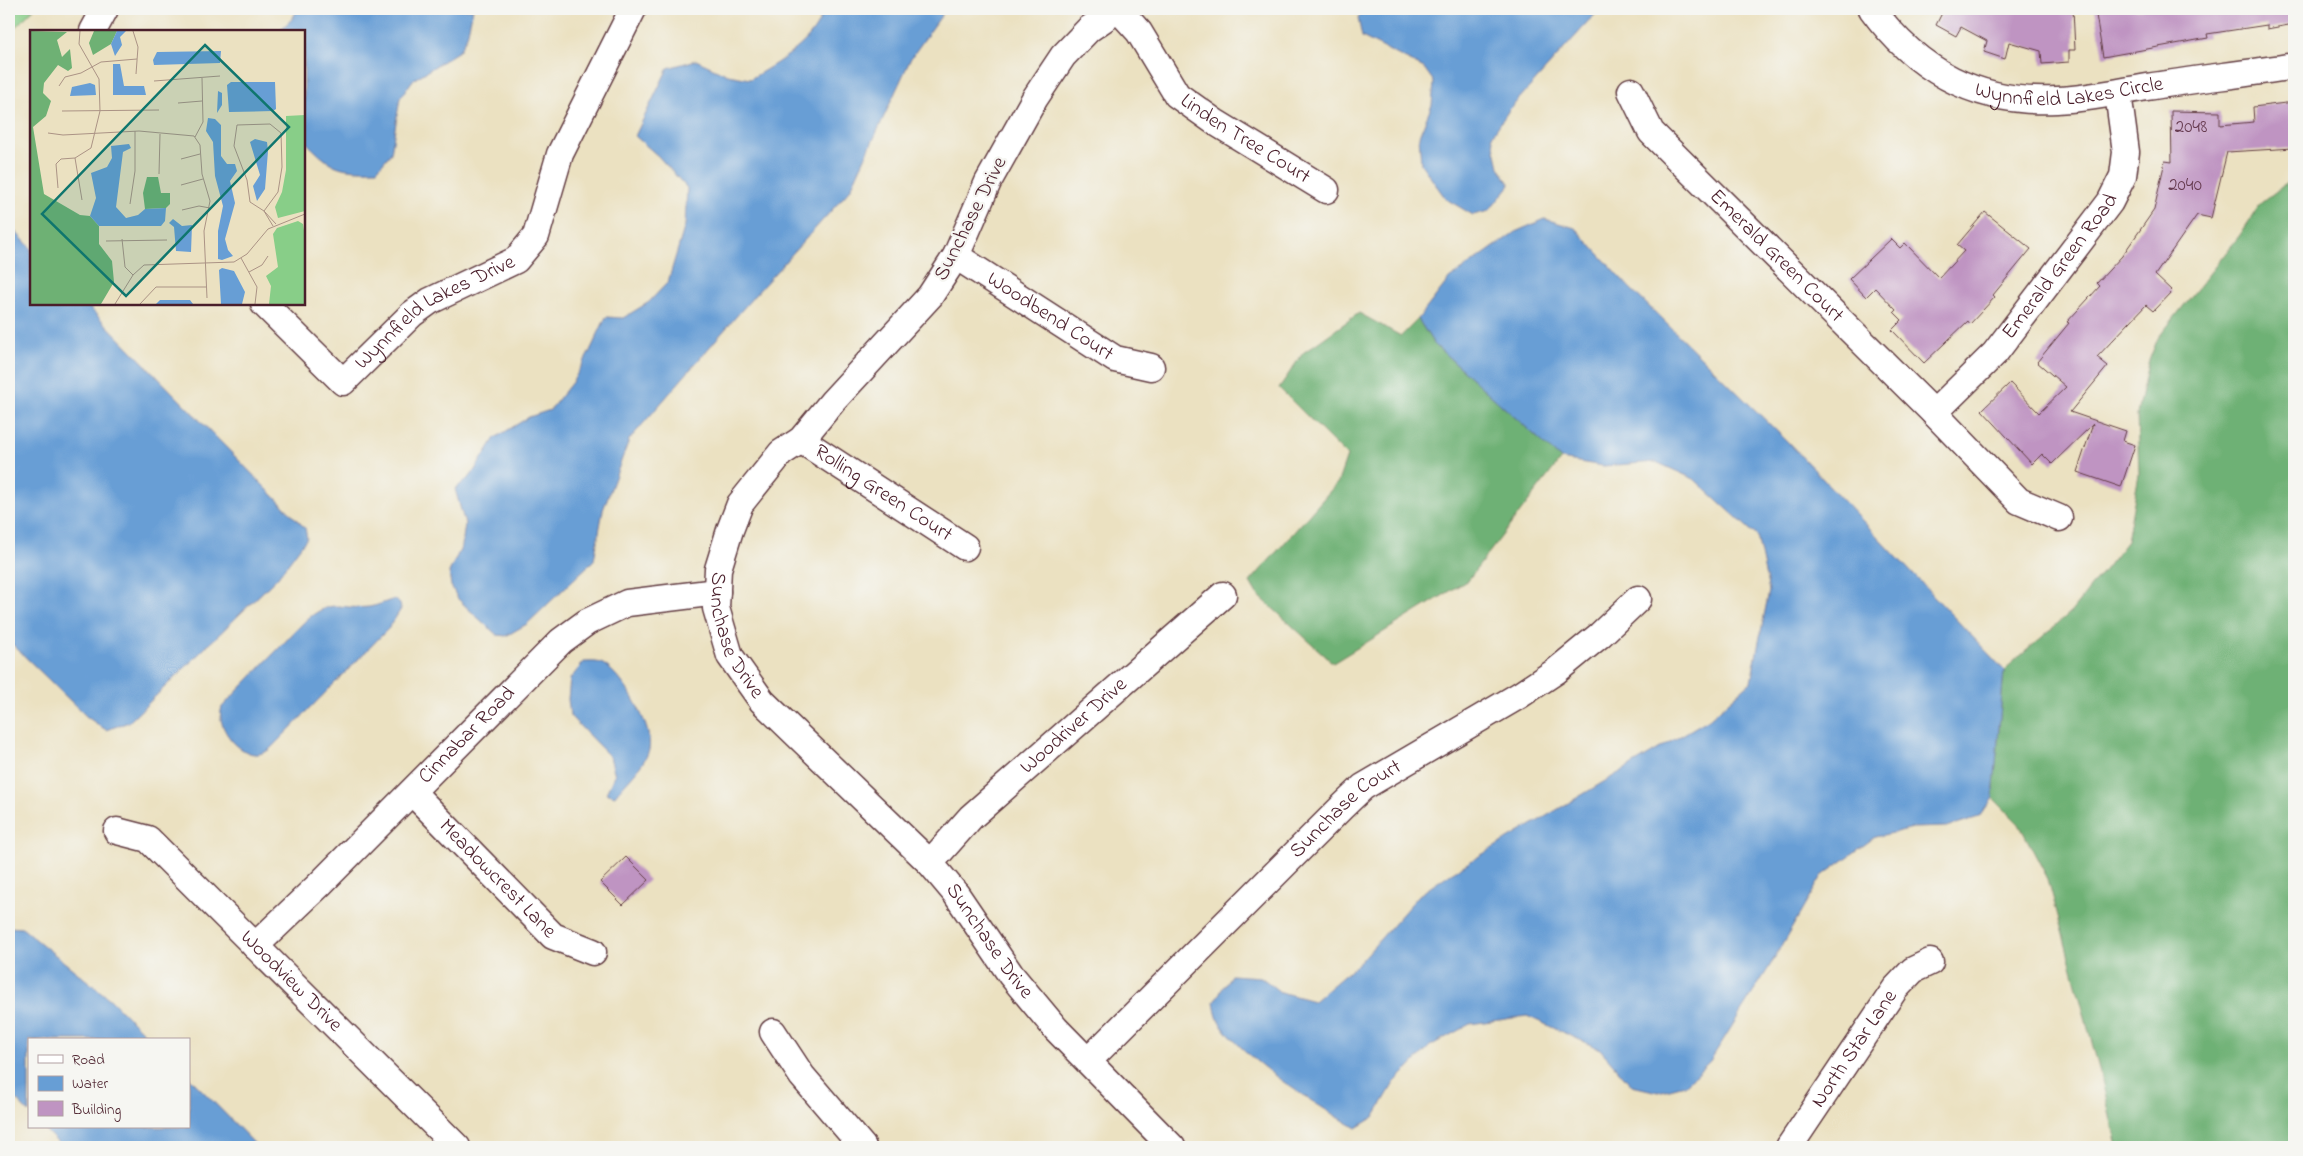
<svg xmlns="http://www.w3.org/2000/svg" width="2303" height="1156" font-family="'Indie Flower',sans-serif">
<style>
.green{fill:#88ce88;stroke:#69765a}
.forest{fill:#6eb174;stroke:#5c6850}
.water{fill:#679ed5;stroke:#585e80}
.building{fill:#bf94c2}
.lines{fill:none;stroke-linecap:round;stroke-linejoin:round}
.minor-casing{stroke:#623c42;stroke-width:29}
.minor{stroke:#fff;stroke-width:26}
.labels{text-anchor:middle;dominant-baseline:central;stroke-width:4.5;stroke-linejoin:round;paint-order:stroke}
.number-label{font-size:19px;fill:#673c51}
.street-label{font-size:21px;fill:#4a1f2b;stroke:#f6f6f2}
.inset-road{fill:none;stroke:#ab9385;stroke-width:1}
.view{fill:#0f766e;fill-opacity:0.15;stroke:#0f766e;stroke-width:2.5}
.inset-edge{fill:none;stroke:#4a1f2b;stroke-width:2.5}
</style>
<rect width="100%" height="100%" fill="#f6f6f2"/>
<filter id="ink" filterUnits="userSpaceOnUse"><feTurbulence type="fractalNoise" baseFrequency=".02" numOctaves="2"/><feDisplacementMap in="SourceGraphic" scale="10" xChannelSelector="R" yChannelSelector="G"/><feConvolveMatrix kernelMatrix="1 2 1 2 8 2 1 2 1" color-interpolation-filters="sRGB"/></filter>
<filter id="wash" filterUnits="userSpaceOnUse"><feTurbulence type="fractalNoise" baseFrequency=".0096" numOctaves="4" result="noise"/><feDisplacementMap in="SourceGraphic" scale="20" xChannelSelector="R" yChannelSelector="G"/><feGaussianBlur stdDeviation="1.12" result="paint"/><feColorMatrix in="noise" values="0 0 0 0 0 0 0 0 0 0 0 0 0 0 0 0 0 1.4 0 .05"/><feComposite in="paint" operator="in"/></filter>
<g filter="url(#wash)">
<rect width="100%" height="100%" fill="#ebe1c1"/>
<polygon class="green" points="9,9 34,9 9,33"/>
<g class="forest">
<polygon points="2294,181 2294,1147 2117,1147 2102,1080 2048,879 2019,824 1993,798 2004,670 2071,612 2127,541 2139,474 2137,414 2148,363 2158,338 2240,235 2261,203 2288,182"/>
<polygon points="1359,313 1401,336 1418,319 1434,344 1561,459 1468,580 1333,663 1257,594 1250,582 1338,482 1347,456 1279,388 1303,353"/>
</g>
<g class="water">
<path d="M298,9H473L467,36L459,51L413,80L400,98L391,153L377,170C338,171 331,168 304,140V31H279L292,19Z"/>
<path d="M823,9H946L911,58L850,190L754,296L629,440L603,510L594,560L527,624L506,636L497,635L477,617L458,599L451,586L449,572L462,546L465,524L455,489L471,476L495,438L529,417L550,410L573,381L589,353L606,317L623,318L649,302L668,282L685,225L687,188L658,156L635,136L668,68L696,60L728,75L750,79C777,63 817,42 823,9Z"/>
<polygon points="1367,9 1600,9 1509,110 1492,136 1499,167 1510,185 1489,211 1473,215 1446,199 1421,164 1419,136 1432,105 1434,82 1424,68 1362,37 1358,18"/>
<path d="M1545,219L1575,228L1629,287L1787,441L2004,670L1993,798L1979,817L1947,827L1913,828L1875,837L1822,876L1768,969L1710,1061L1685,1085L1658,1092L1632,1086L1600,1049L1527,1016L1470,1024L1430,1046L1394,1083L1374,1117L1356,1128C1314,1103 1245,1062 1219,1021C1216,1016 1215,1008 1214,1002L1231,975L1261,977L1280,992L1314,1001L1361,961L1419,895L1451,873L1709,719L1751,682L1769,591L1757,536L1694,479L1656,462L1603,466L1561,459L1434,344L1418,319L1449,279L1515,232Z"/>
<polygon points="9,225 31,248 31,304 86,304 305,528 307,538 277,578 129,722 106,730 87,717 9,641"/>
<path d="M395,599L400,604L401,609L389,628L269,750C264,752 260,755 254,754C236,752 215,725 222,707L306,620C335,597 337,610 369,607C377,606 387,601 395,599Z"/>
<path d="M584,662C590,662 598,661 603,664C623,675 654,727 649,750C644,767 625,782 615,796L606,793L615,775L610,757L570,716L568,699L570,679Z"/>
<polygon points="9,927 22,928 111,1000 151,1040 29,1040 29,1113 9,1092"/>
<polygon points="189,1077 258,1147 62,1147 42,1127 189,1127"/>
</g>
<g id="blocks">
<g class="building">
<polygon points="1944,9 2073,9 2075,50 2069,50 2069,62 2042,64 2041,51 2009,42 2005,59 1984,52 1987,41 1961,27 1956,36 1936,25"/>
<polygon points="2095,9 2294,9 2294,24 2267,29 2267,25 2207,34 2208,38 2103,57"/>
<polygon points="2294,102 2294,148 2227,152 2211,218 2197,215 2155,275 2172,291 2153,311 2146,305 2097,357 2108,366 2070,412 2126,431 2123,441 2135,445 2121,487 2077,472 2093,424 2052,464 2042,454 2032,464 1982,410 2010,383 2039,413 2066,387 2037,362 2069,323 2067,322 2100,286 2097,283 2122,256 2154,210 2165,161 2172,162 2171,111 2220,112 2220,125 2254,122 2253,107"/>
<polygon points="1985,212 2031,249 1993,295 1995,297 1970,324 1968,321 1924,363 1892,330 1902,320 1894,312 1896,310 1875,288 1866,297 1849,279 1891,239 1900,248 1905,243 1939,278 1964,251 1957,245"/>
<polygon points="626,857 649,880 623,905 600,882"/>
</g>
</g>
</g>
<g filter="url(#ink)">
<use href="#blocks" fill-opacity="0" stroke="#623c42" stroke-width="1"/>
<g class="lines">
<g class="minor-casing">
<g id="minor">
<path id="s1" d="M1118,9L1089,29L1063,56L1035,98L988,182L956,256L930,296L833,401L801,440L781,453L740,504L730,530L718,569L716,608L730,656L762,701L930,863L956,894L1011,975L1056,1029L1172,1147"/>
<path id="s2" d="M1118,9L1139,32L1177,95L1215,122L1326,190"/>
<path id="s3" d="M1872,9C1918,72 1978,104 2057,100C2088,99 2117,92 2147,87C2196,79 2245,74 2294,66"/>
<polyline points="93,31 105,9"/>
<path id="s4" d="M1631,91L1651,132L1934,413L2019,501L2059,518"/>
<path id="s5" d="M956,256L1115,359L1151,367"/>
<path id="s6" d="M264,304L343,382L412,314L430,301L516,260L536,236L560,154L633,9"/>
<path id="s7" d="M1934,413L1995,353L2110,202L2123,176L2126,152L2118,93"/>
<path id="s8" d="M801,440L965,547"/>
<path id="s9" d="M412,792L553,936L593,952"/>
<path id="s10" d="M117,831L148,839L457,1147"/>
<path id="s11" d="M930,863L971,817L1223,595"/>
<path id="s12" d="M255,946L320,884L561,641L587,622L627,603L717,592"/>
<polyline points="773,1032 802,1076 863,1147"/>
<path id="s13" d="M1088,1061L1342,807L1363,787L1520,695L1556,671L1600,635L1638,599"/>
<path id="s14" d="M1789,1147L1895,989L1913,970L1930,962"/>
</g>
</g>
<use href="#minor" class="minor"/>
</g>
</g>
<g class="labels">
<g class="number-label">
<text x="2191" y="127">2048</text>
<text x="2185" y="185">2040</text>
</g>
<g class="street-label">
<text stroke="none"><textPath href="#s3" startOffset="228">Wynnfield Lakes Circle</textPath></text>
<text stroke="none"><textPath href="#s2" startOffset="186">Linden Tree Court</textPath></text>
<text transform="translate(971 219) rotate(-63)">Sunchase Drive</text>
<text stroke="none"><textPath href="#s4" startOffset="222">Emerald Green Court</textPath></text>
<text stroke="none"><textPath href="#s7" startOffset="194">Emerald Green Road</textPath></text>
<text stroke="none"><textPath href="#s6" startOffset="228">Wynnfield Lakes Drive</textPath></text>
<text stroke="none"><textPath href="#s5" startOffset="112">Woodbend Court</textPath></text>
<text stroke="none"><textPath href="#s8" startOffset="98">Rolling Green Court</textPath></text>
<text stroke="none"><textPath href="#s1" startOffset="770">Sunchase Drive</textPath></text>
<text stroke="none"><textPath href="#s11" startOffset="199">Woodriver Drive</textPath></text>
<text stroke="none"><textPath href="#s12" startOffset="299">Cinnabar Road</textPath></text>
<text stroke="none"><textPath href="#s13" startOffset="361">Sunchase Court</textPath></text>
<text stroke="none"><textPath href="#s9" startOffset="122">Meadowcrest Lane</textPath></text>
<text stroke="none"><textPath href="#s1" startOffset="1175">Sunchase Drive</textPath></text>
<text stroke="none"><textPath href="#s10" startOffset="234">Woodview Drive</textPath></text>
<text stroke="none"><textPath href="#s14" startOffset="118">North Star Lane</textPath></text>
</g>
</g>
<g transform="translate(30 30)">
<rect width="275" height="275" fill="#ebe1c1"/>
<path d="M275,85V181L248,188L245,177L252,162L256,140V86ZM268,191L273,194L275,207V274H239L241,256L236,246L248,237L243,204L247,198Z" fill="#88ce88"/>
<path d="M0,1L37,2L27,10L32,27L40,19L42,38L38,41L28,35L14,53L13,63L21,71L16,86L3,97L14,164L50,185L60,186L69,196V214L82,231L84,252L71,274H0ZM64,1H87L81,14L63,25L59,13ZM117,147H128L131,163H140V174L136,178L115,179L113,163Z" fill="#6eb174"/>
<path d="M87,1H96L90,7L92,15L85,26L81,14ZM191,21L190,33L124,35L123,30L127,22ZM83,34H90L94,56H114L116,65H83ZM201,52H245L246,79L243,81L199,82L197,55ZM60,53L65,55L66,65L40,66L42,57ZM188,61L192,63V75L187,83ZM178,88L185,89L191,95V126L197,134H205L207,141L200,151L205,173L195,209L198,220L203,226L192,230L188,229V201L193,176L185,146L183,112L176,101ZM225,109L237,112L238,121L235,159L227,171L223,156L230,145L220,112ZM99,114L101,118L93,122L86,177L96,188L108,185L115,179L136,178L135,191L131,196H69L60,186L66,168L61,143L77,137L82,128L81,116ZM143,189L152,196L162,195L161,222L146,221L144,197L139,193ZM192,238L204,241L215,262L212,274H191L189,240ZM130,270H160L163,274H126Z" fill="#679ed5"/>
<path class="inset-road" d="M103,1L108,17L106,44M124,51L190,46M29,56L35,47L51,43L71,32L107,29M148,73L172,71M32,81L129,80M240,94L251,103L252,137L248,162L234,181L220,172L217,150L204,116L207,95ZM18,103L33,105L109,101L164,106L170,115L172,144L180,171L174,201L177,268M165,107L173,92L172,48M45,128L52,170M151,129L170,124M129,144L130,104M151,155L173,149M28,158L26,134L31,129L45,128L61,118L70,81L69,49L49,14L50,1M100,174L105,141V101M152,180L169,176L180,178M243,196L234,181L246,194M92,209L95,237L103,245M76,211L137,210M211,228L227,257L225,274M219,242L232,235L238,226M85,274L103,245L114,235L204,232L217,224L238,199L275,184M110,274L126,257H176"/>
<path class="view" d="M175,15L259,97L96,266L12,184Z"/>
<rect width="275" height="275" class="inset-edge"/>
</g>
<rect width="2303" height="1156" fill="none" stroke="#f6f6f2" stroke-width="30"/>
<rect x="28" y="1038" width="162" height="90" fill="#f6f6f2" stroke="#b1a0a2"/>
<rect x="38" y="1055" width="25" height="8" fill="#ffffff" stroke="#b1a0a2"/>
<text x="72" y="1064" font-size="15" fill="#4a1f2b">Road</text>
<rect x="38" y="1076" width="25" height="15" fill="#679ed5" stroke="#b1a0a2"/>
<text x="72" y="1088" font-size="15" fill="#4a1f2b">Water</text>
<rect x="38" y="1101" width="25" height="15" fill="#bf94c2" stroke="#b1a0a2"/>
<text x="72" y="1114" font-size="15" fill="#4a1f2b">Building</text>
</svg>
